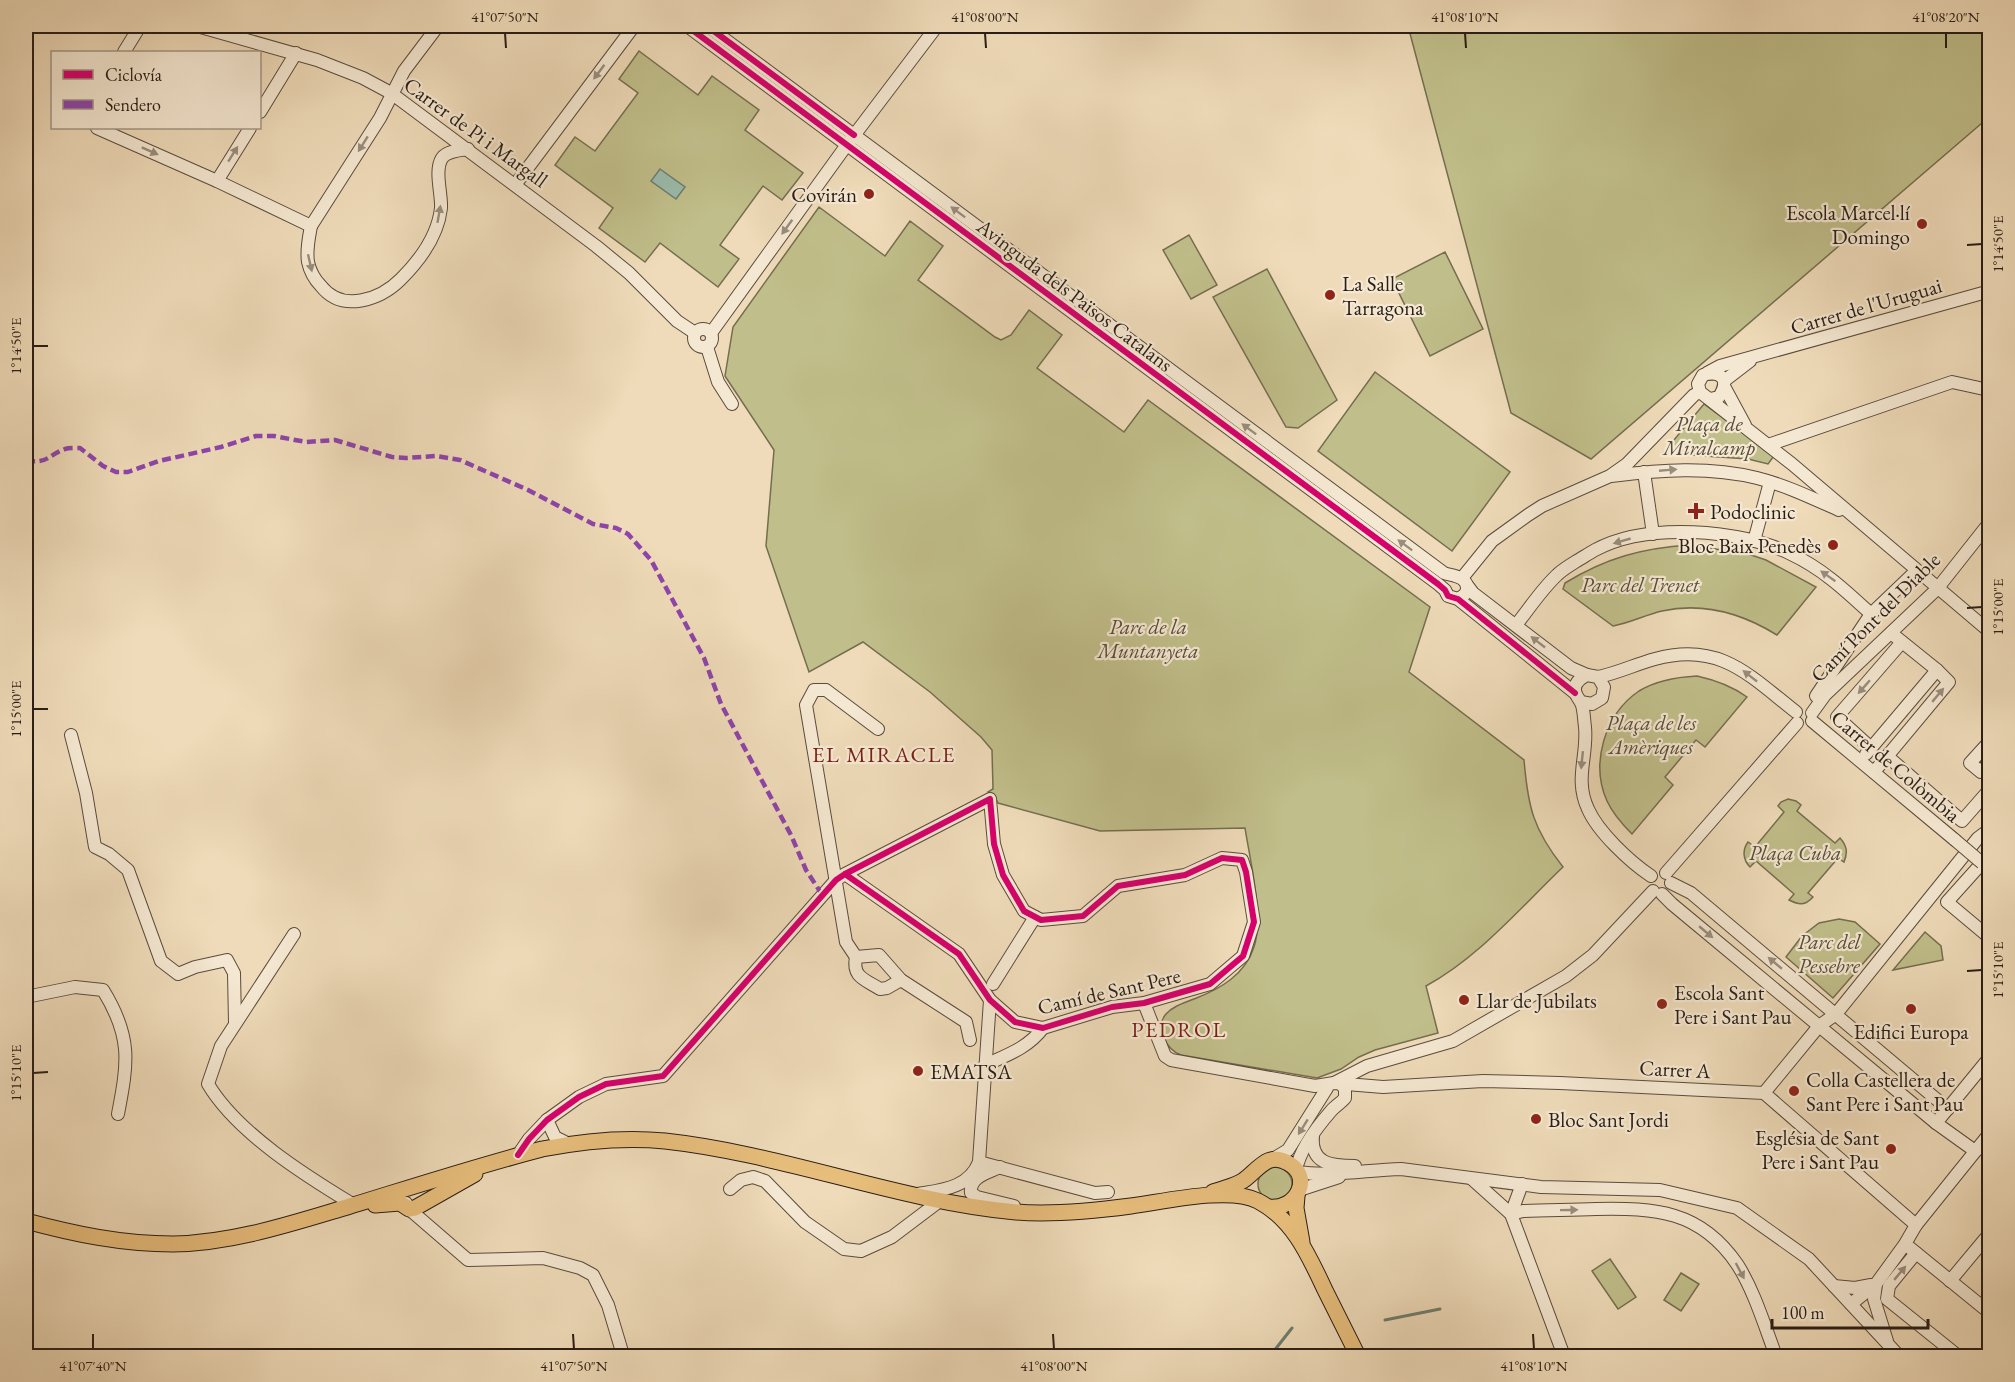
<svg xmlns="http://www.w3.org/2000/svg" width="2015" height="1382" font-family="'EB Garamond',serif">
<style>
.green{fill:#c0be8a;stroke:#746e50;stroke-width:1.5}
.water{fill:#9abbac;stroke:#6d7c70;stroke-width:1.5}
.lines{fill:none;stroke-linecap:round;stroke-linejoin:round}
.stream{stroke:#6d7c70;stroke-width:3}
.minor-casing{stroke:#5a4c3f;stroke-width:14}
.major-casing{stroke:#291d16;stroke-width:17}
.minor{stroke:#f5e8d2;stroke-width:12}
.major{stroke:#e8be7c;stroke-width:15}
.minor-bridge-casing{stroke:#5a4c3f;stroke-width:14;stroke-linecap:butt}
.minor-bridge{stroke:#f5e8d2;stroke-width:12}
.quiet{stroke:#8e44ad;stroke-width:4.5;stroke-dasharray:9 4.5;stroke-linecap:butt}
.cycleway-casing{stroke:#f5e8d2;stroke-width:10}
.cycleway{stroke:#d6006c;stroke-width:6}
.oneway{fill:#998d7d}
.ticks{fill:none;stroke:#291d16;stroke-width:2}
.poi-dot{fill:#8f2418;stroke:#f5e8d2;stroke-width:2}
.labels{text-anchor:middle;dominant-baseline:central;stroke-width:4.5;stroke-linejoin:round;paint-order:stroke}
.street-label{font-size:21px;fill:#291d16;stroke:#f5e8d2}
.poi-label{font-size:21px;fill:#291d16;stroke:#f5e8d2;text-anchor:start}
.park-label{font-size:21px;font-style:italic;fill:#564d39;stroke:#f5e8d2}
.neighbourhood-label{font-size:22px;letter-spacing:1.5px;fill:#7a1f14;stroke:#f5e8d2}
.neatline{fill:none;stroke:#291d16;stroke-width:2}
.ticks-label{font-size:15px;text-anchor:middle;fill:#291d16}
</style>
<rect width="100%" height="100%" fill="#efdbb9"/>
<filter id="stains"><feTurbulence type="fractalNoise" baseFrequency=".00333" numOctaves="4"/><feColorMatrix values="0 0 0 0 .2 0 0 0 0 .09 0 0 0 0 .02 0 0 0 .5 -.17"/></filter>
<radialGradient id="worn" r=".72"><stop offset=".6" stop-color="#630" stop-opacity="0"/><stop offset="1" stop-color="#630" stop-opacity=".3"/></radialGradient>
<g class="green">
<polygon points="1408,26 1989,26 1989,117 1591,459 1511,413"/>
<polygon points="639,51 698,95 712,76 759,110 745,130 803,173 782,200 763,186 720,245 739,259 718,287 660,243 645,262 599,228 613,208 555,165 575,137 595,151 638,93 619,79"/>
<path d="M819,207L885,256L910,221L943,246L918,280L995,337L1001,340L1011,335L1029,310L1062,335L1037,368L1124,432L1148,400L1430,607L1409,672L1524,760C1528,807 1533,829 1563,867C1519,909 1479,957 1426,986L1438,1033L1375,1050L1359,1057L1341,1069L1317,1078L1181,1055C1167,1050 1154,1028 1166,1014C1173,1006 1184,1003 1194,999C1220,989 1245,975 1254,947C1264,918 1250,860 1245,828L1100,831L998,803L994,795L988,792L993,789L992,750L981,737L930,692L863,642L809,672L766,546L774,450L725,376L733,327Z"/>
<polygon points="1189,235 1217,285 1191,299 1163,250"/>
<polygon points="1445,252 1483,329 1430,356 1392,279"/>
<polygon points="1267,269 1337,400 1298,428 1286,427 1213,297"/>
<polygon points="1375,372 1510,472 1452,551 1318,451"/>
<polygon points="1704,404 1774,456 1768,464 1748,459 1663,453"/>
<path d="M1690,545L1748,554L1766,560L1816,587L1777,635C1743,614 1703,602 1662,611C1645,615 1630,623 1613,626L1563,589L1565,583C1606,558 1642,548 1690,545Z"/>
<path d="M1697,676C1715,680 1732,686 1747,697L1705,747L1696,740L1665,777L1673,785L1632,834C1622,824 1613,814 1607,801C1590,763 1605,714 1639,691C1657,680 1677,677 1697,676Z"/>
<path d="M1788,799L1796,801L1801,805L1797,811L1835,843L1840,838C1847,846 1848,852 1844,862L1838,858L1808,893L1813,897C1805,906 1799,905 1789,900L1794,894L1756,861L1750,867C1743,860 1742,850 1748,842L1755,847L1784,812L1778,806L1781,802Z"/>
<polygon points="1839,919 1855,922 1880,944 1833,998 1786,957 1802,936 1819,923"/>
<polygon points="1925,932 1941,946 1943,960 1893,970"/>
<circle cx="1275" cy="1184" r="17"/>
<polygon points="1610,1259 1636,1297 1618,1309 1592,1271"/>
<polygon points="1681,1273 1699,1284 1681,1311 1664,1300"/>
</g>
<polygon class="water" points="660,169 685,187 676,199 651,181"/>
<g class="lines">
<g class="stream">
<polyline points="1385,1320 1440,1309"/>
<polyline points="1270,1356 1292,1328"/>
</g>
<g class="minor-casing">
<g id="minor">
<polyline points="197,26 317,60 363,78 391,93 596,246 629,273 677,321 695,333"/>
<polyline points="687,26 1438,584 1445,590 1448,596 1458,599 1575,693"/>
<path d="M707,26L1444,573C1452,576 1467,576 1467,588C1467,594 1463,596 1458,599"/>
<polyline points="124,52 140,26"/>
<polyline points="260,112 296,53"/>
<path d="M97,128L217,181L311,226C309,237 306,250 308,262C310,271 315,280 321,286C342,313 380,300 401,279C420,260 438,236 441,208C442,194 434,171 442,158C447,151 460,150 468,149"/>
<polyline points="217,181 250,128"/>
<polyline points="515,185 634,26"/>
<polyline points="311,226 380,118 404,71 438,26"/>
<circle cx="703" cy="338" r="9"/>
<polyline points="711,333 846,146 937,26"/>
<polyline points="707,347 718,382 732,404"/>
<polyline points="1707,373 1720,366 1990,291"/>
<polyline points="1724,381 1750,361"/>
<polyline points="1725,388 1745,425"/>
<path d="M1710,399L1719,397C1730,380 1722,370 1703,375L1698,384L1700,392L1792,464L1990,632"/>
<polyline points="1768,445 1952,382 1984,389 1990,394"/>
<polyline points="1644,472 1653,534"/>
<path d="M1611,476C1661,470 1708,466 1757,478C1785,485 1812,498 1839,510"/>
<polyline points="1754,541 1770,482"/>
<polyline points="1462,578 1492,541 1528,515 1542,506 1610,476 1627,464 1694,395 1700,392"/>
<polyline points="1467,585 1473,593 1571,668 1587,675"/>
<path d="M1516,625C1529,609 1541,590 1557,575C1562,570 1569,566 1575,562C1582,558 1588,554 1595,550C1646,522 1740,529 1791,554C1823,569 1846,591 1871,614"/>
<path d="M1598,677C1618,673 1636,664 1655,659C1720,641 1750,676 1796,712"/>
<polyline points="1816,696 1871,614 1916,571"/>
<path d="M1581,702L1592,704L1602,698L1604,687L1598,677L1587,675C1581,678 1576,681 1575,688C1574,695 1580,699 1582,705C1584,712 1584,720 1585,727C1588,756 1574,779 1588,809C1598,832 1630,862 1651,876"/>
<polyline points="1812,713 1825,695 1937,589 1990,522"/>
<polyline points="1812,721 1955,840"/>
<polyline points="878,729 826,690 814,690 806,705 846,942 856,957 879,955 901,980 966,1022 970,1040"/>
<polyline points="71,735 86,793 95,847 109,854 128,870 161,961 178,974 195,967 227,960 234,973 235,1023"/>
<polyline points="1990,741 1970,763 1981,772 1990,762"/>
<polyline points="1871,748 1837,717 1902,642"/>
<polyline points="1866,754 1937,670"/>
<polyline points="1887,756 1962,821 1990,789"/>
<polyline points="1874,772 1949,682 1937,670 1891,633"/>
<polyline points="1982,863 1947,902 1990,938"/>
<polyline points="1666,873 1797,723"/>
<polyline points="1671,883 1691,893 1948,1109"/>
<polyline points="1662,894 1672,904 1936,1123"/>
<path d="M294,934L221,1046L208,1084C237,1133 306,1176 354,1205"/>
<path d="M856,957C852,977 864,979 880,989L887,988L901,980"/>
<polyline points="993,984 1035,917"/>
<path d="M26,997L75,987L103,990C132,1037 128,1062 118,1114"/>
<polyline points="1144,1003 1165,1056 1171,1060 1315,1086 1334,1083 1383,1087 1483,1081 1560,1083 1764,1093 1916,1225"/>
<path d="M985,1065C1007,1055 1028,1048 1043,1028"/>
<polyline points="1334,1083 1367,1066 1453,1041 1566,976 1593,955 1653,891"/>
<polyline points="1764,1093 1819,1026 1836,1014 1978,838 1990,829"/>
<polyline points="547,1120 555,1137 569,1144"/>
<path d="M1313,1135C1310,1164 1331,1166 1355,1166"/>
<polyline points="1981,1147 1975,1151 1936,1123 1990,1057"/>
<polyline points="518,1155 529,1139 547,1120 579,1097 606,1084 663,1076 836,880 845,874 990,799 994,844 1003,875 1024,911 1041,920 1083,916 1118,886 1185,875 1222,858 1242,860 1246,872 1254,922 1243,956 1210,984 1144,1003 1112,1007 1043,1028 1015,1022 990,1000 959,954 845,874"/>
<polyline points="1273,1159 1288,1150 1327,1088"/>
<polyline points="979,1162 1095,1193 1108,1192"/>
<path d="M1000,1167C987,1173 969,1177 971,1193L977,1197L1014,1206"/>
<path d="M1296,1170C1300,1149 1317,1127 1331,1111C1335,1106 1341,1103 1345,1098V1089L1341,1084"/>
<path d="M1297,1172C1332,1177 1366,1170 1401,1169L1541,1187L1660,1190L1737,1208L1809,1259L1899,1356"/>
<polyline points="1472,1179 1511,1214 1564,1356"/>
<polyline points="730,1189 741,1180 753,1177 765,1181 805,1222 844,1249 861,1251 892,1237 941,1200"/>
<polyline points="1299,1190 1339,1177"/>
<path d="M918,1194C942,1190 969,1188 979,1162L990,1000"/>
<polyline points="406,1203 409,1209 468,1260 543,1258 580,1268 593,1275 608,1305 623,1355 627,1356"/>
<path d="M1511,1214L1523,1211C1547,1210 1571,1210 1596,1209C1655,1208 1700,1210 1737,1264C1754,1290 1765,1327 1776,1356"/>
<polyline points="1511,1214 1522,1184"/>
<polyline points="1910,1248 1990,1313"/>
<polyline points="1916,1253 1889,1286 1887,1299 1958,1356"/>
<polyline points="1950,1281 1990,1233"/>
<polyline points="1876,1284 1874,1299 1887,1341"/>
<polyline points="1834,1286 1855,1288 1871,1285"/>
<polyline points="1851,1304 1876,1284 1905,1244 1916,1225 1990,1133"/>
</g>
</g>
<g class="major-casing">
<g id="major">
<path d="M1213,1192C1223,1188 1236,1186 1244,1180C1258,1170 1268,1151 1288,1163C1314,1177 1296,1211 1268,1207"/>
<polyline points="1297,1196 1296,1208 1302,1242"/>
<polyline points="375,1205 400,1203 409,1209 415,1208 475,1174"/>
<path d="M26,1221C74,1234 122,1244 173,1244C229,1243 284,1226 337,1210C406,1189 473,1167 542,1149C583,1141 624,1137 665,1141C784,1154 897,1201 1016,1212C1054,1215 1093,1211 1131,1206C1163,1202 1229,1186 1258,1201C1293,1219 1309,1256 1325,1290C1336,1312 1347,1334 1358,1356"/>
</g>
</g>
<use href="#minor" class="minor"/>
<use href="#major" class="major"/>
<g class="minor-bridge-casing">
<polyline id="minor-bridge" points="1955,840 1982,863"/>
</g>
<use href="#minor-bridge" class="minor-bridge"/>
<path class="quiet" d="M26,461C50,463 46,456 65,449C69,448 76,448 80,448L103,466L116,472H128L159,461L221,447L256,436H274L306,442L335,440L392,457L406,458L436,456L460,460L528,490L593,524L616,528L628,534L651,560L704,658L721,704L791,835L806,870L823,896"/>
<g class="cycleway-casing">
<g id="cycleway">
<polyline points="687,26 1438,584 1445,590 1448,596 1458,599 1575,693"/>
<polyline points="707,26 854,135"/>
<polyline points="518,1155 529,1139 547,1120 579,1097 606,1084 663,1076 836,880 845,874 990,799 994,844 1003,875 1024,911 1041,920 1083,916 1118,886 1185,875 1222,858 1242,860 1246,872 1254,922 1243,956 1210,984 1144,1003 1112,1007 1043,1028 1015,1022 990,1000 959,954 845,874"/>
</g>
</g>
<use href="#cycleway" class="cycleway"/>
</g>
<defs><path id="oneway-solid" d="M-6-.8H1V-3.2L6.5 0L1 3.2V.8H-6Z" transform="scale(1.5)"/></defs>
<g class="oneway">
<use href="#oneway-solid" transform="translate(599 72) rotate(127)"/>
<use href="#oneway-solid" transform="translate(363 144) rotate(122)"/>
<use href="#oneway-solid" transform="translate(150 151) rotate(24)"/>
<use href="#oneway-solid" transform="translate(233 154) rotate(-58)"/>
<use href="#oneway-solid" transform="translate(958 212) rotate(-143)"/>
<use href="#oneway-solid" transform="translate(439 214) rotate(-80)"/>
<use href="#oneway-solid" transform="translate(787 227) rotate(126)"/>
<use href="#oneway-solid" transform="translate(310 263) rotate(77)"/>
<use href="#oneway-solid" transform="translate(1249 429) rotate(-143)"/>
<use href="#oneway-solid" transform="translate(1668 470) rotate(-5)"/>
<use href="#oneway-solid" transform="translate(1622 541) rotate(164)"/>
<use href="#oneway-solid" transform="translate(1405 545) rotate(-143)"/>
<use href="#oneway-solid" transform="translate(1828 576) rotate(-145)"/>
<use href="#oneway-solid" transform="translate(1538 642) rotate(-142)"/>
<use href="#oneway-solid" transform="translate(1750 676) rotate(-142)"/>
<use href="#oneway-solid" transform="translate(1864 687) rotate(131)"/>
<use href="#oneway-solid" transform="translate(1938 695) rotate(-50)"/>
<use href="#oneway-solid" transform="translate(1582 760) rotate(96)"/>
<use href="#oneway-solid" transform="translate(1706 932) rotate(40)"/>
<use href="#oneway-solid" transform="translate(1775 963) rotate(-140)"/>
<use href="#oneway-solid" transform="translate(1303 1127) rotate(122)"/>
<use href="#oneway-solid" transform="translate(1569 1210) rotate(-1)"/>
<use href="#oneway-solid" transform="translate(1740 1271) rotate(62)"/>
<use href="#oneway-solid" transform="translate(1900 1273) rotate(-50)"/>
</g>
<path class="ticks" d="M505,33L506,48M985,33L986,48M1465,33L1466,48M1946,33V48M1967,245L1982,244M33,346H48M1967,608L1982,607M33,709H48M1967,971L1982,970M33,1073L48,1072M93,1334V1349M573,1334L574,1349M1053,1334L1054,1349M1533,1334L1534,1349"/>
<g class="poi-dot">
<circle cx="869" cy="194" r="6"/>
<circle cx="1922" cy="224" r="6"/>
<circle cx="1330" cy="295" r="6"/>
<path d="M1693 502h6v6h6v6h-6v6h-6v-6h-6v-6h6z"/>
<circle cx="1833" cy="545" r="6"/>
<circle cx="1464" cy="1000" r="6"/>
<circle cx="1662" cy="1004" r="6"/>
<circle cx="1911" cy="1009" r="6"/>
<circle cx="918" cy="1071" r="6"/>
<circle cx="1794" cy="1091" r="6"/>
<circle cx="1536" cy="1119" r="6"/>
<circle cx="1891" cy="1149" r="6"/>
</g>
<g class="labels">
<g class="street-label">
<text transform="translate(476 132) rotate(36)">Carrer de Pi i Margall</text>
<text transform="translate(1075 295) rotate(37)">Avinguda dels Països Catalans</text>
<text transform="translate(1866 306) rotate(-16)">Carrer de l'Uruguai</text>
<text transform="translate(1875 617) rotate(-45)">Camí Pont del Diable</text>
<text transform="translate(1896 766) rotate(40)">Carrer de Colòmbia</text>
<text transform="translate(1109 991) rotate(-13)">Camí de Sant Pere</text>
<text transform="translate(1675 1069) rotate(3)">Carrer A</text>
</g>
<g class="poi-label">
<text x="857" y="194" text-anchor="end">Covirán</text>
<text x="1910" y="212" text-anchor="end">Escola Marcel·lí<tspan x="1910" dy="24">Domingo</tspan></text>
<text x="1342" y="283">La Salle<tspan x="1342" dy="24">Tarragona</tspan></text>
<text x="1710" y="511">Podoclinic</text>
<text x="1821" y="545" text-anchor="end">Bloc Baix Penedès</text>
<text x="1674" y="992">Escola Sant<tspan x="1674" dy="24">Pere i Sant Pau</tspan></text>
<text x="1476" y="1000">Llar de Jubilats</text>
<text x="1911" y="1031" text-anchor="middle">Edifici Europa</text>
<text x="930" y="1071">EMATSA</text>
<text x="1806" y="1079">Colla Castellera de<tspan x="1806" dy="24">Sant Pere i Sant Pau</tspan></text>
<text x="1548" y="1119">Bloc Sant Jordi</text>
<text x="1879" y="1137" text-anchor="end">Església de Sant<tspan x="1879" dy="24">Pere i Sant Pau</tspan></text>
</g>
<g class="park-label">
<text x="1709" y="423">Plaça de<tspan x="1709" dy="24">Miralcamp</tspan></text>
<text x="1640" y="584">Parc del Trenet</text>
<text x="1148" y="626">Parc de la<tspan x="1148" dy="24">Muntanyeta</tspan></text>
<text x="1651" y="722">Plaça de les<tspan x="1651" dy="24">Amèriques</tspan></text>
<text x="1795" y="852">Plaça Cuba</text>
<text x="1829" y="941">Parc del<tspan x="1829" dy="24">Pessebre</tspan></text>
</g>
<g class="neighbourhood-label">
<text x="884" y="754">EL MIRACLE</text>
<text x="1179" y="1029">PEDROL</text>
</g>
</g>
<rect width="2015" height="1382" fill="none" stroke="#efdbb9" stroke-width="66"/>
<rect x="51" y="51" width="210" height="78" fill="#f5e8d2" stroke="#a39787" stroke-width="1.5"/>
<rect x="63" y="70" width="30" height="9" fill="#d6006c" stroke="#a39787" stroke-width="1.5"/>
<text x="105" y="81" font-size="18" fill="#291d16">Ciclovía</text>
<rect x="63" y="100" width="30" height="9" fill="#8e44ad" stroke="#a39787" stroke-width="1.5"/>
<text x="105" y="111" font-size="18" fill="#291d16">Sendero</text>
<path d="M1772 1319v9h156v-9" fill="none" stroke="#291d16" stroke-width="3"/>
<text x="1781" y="1319" font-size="18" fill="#291d16" stroke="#f5e8d2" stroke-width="4.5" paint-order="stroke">100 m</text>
<rect x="33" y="33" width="1949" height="1316" class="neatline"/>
<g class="ticks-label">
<text x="505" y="22">41°07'50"N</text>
<text x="985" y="22">41°08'00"N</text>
<text x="1465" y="22">41°08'10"N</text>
<text x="1946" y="22">41°08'20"N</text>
<text transform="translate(1998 244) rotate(-90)" y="5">1°14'50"E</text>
<text transform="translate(16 346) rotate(-90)" y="5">1°14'50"E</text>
<text transform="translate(1998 607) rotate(-90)" y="5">1°15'00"E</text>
<text transform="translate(16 709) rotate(-90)" y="5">1°15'00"E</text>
<text transform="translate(1998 970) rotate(-90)" y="5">1°15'10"E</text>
<text transform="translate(16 1073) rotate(-90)" y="5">1°15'10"E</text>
<text x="93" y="1371">41°07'40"N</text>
<text x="574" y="1371">41°07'50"N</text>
<text x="1054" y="1371">41°08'00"N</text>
<text x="1534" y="1371">41°08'10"N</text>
</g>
<rect width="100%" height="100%" filter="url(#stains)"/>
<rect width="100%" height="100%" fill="url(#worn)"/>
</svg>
